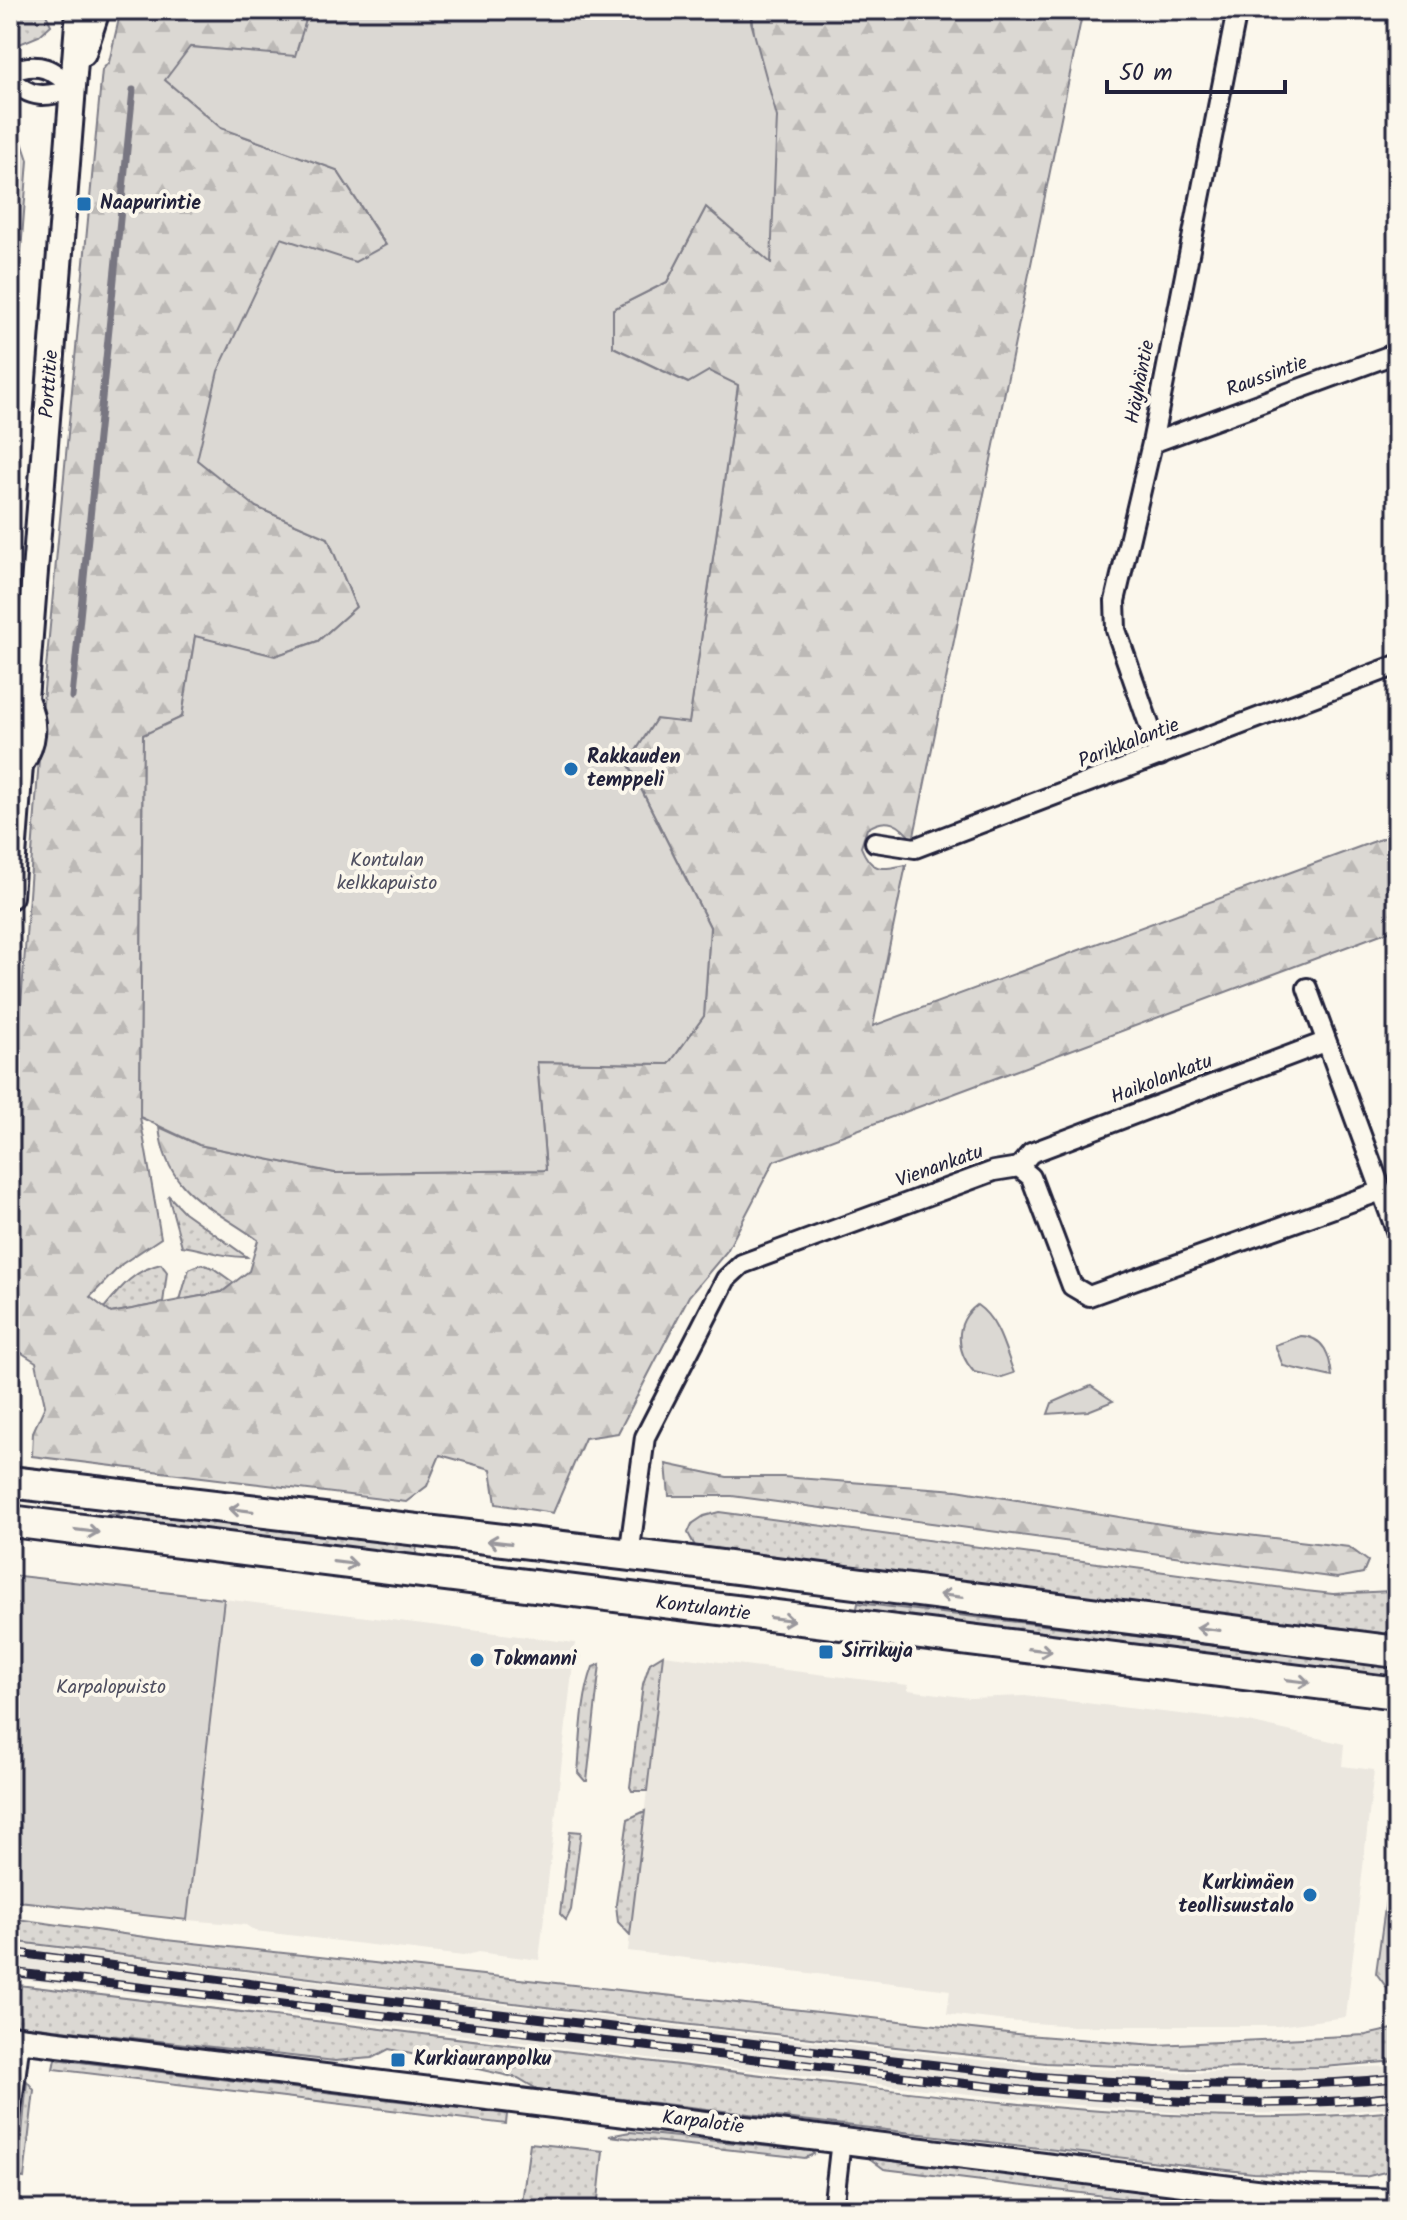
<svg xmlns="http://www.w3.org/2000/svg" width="1407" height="2220" font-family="Kalam,sans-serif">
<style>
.built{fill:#ebe7df}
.grass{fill:url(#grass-dots);stroke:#7e7d87;stroke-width:2}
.forest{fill:url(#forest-firs);stroke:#7e7d87;stroke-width:2}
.green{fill:#dbd8d3;stroke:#7e7d87;stroke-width:2}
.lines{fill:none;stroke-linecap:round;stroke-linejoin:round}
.stream{stroke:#787681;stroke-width:7}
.minor-casing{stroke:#22223b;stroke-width:24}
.tertiary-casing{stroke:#22223b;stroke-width:30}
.primary-casing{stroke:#22223b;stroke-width:36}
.minor{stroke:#fbf7ec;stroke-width:18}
.tertiary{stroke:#fbf7ec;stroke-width:24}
.primary{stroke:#fbf7ec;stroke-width:30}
.rail-casing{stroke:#22223b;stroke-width:9}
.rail{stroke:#fbf7ec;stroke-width:6;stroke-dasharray:18;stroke-linecap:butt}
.oneway{stroke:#99979c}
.poi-dot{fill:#1f6fb2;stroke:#fbf7ec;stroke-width:3}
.labels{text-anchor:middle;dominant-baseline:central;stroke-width:8;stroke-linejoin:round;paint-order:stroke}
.poi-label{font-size:20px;font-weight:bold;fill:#22223b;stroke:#fbf7ec;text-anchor:start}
.street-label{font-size:20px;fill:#22223b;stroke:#fbf7ec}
.park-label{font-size:20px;fill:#505061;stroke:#fbf7ec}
</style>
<defs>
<pattern id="grass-dots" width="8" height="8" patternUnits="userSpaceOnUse" patternTransform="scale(2)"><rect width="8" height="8" fill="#dbd8d3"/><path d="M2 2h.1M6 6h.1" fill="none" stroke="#bcb9b6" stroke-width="1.8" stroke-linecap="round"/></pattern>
<pattern id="forest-firs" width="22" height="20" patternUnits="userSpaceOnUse" patternTransform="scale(2)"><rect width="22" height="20" fill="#dbd8d3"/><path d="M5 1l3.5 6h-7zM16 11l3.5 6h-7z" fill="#bcb9b6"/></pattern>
</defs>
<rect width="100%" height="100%" fill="#fbf7ec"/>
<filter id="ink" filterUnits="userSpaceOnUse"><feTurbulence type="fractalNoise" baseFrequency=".0125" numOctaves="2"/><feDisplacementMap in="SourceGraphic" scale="16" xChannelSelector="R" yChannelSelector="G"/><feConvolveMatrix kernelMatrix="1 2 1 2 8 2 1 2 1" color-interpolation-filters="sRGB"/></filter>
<g filter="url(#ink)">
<g class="built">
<polygon points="224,1599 575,1643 574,1652 581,1653 580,1664 573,1664 539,1960 478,1952 463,1956 255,1931 246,1925 187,1920"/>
<polygon points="663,1655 908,1685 908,1690 970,1698 1025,1696 1249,1722 1344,1744 1342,1766 1374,1770 1346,2017 1278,2026 1074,2026 1007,2021 947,2014 950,1990 628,1951"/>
<polygon points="10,1943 691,2028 1045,2067 1189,2073 1397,2066 1397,2107 1332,2113 1194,2114 1053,2103 696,2064 10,1978"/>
</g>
<g class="grass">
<polygon points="10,10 44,10 51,25 39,36 10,48"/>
<path d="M168,1195L184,1212L247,1257C225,1258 204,1249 182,1246Z"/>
<path d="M161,1264L167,1272L163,1303L111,1313L104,1308C121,1287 134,1270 161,1264Z"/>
<polygon points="201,1264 213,1268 234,1283 222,1292 180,1300 189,1269"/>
<polygon points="31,1508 99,1516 138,1512 417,1545 415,1561 30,1517"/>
<polygon points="719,1512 1306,1591 1333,1594 1391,1591 1397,1596 1397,1635 696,1548 688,1533 692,1524 704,1516"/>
<polygon points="858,1603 1392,1667 1391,1679 856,1614"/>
<polygon points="663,1655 647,1791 632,1791 630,1787 643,1684 650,1663"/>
<path d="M600,1664L587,1781H585L578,1773C581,1738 581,1699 593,1667Z"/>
<polygon points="645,1811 630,1935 618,1922 616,1904 628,1819"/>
<polygon points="570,1831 581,1832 571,1910 566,1920 560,1914"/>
<polygon points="10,1918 166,1940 1026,2035 1156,2045 1366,2035 1397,2028 1397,2061 1323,2067 1189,2069 1046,2063 691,2025 10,1941"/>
<path d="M10,1984C275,2015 539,2050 803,2080C1000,2102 1199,2130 1397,2111V2169L1365,2177L1253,2173L537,2089L518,2078L389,2049L372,2058L335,2061L10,2024Z"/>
<polygon points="55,2059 507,2114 506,2124 53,2069"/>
<polygon points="27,2081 34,2090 24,2178 18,2177"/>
<polygon points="630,2132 811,2151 814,2154 805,2158 609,2136"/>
<polygon points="530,2143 603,2151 597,2210 521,2210"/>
<polygon points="869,2158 1281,2207 1284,2210 1219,2210 884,2169"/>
</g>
<g class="forest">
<path d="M121,10H309L296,57L191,47L221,128L337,170L386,246L356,262L256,507L328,538L356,607L318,641L275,656L195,637L182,717L143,736L140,1117L161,1238L122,1264L90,1297L111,1313L222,1292L249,1271L258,1240C209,1205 166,1193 159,1127L199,1145L335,1173L546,1170L537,1062L669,1064L704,1016L710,927L628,763L656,719L689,722L738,386L688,383L613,347V309L667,282L706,207L771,262L752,10H1083L913,841C900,824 887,815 867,829L861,847C871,872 881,870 906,865L873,1026L1397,833V928L774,1161L727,1251L689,1296L618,1433L585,1438L553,1513L496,1504L491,1469L440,1455L427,1486L406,1502L32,1456L33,1432L45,1406L36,1362L14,1348L18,1286L10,1284V1156L44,690L102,70L109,62Z"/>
<polygon points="10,126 19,133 28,160 10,396"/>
<polygon points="666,1464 727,1477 783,1477 957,1490 1173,1526 1349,1547 1368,1561 1363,1573 1337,1578 732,1496 669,1496"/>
<polygon points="1391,1864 1397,1870 1397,1995 1393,1996 1376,1973"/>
</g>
<g class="green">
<polygon points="309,10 752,10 751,22 777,117 771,263 706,207 667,282 613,309 613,347 688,383 709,371 738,385 689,723 656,719 628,763 710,927 704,1016 669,1064 537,1062 546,1170 335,1173 199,1145 140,1117 143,735 182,717 195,636 275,656 318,641 356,607 328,538 256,507 197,460 218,371 281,238 355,262 386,245 337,170 221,128 165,80 190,47 295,56"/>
<path d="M977,1305C999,1320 1005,1350 1014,1373L999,1378L974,1372C956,1352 953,1323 977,1305Z"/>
<path d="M1301,1336C1325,1337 1330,1356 1332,1377L1283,1366L1275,1345Z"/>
<polygon points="1091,1386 1113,1401 1088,1411 1048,1414 1052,1403"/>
<polygon points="10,1575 224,1599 187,1920 10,1900"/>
</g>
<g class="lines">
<polyline class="stream" points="72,697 133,90"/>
<g class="minor-casing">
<g id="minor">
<path d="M10,72C39,60 53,69 74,89C47,97 30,100 10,78"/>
<polyline points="1152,443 1397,353"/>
<polyline points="1160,756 1116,630 1115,601 1152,443 1237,10"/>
<polyline points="875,842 915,848 1397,665"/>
<polyline points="1307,988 1397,1233"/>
<polyline points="1019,1167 1031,1153 1325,1042"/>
<polyline points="629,1556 645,1437 726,1279 742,1264 994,1171 1019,1167 1031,1177 1072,1286 1089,1296 1381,1191"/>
<polyline points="10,2119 20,2040"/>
<polyline points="833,2210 841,2140"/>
</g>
</g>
<g class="tertiary-casing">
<g id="tertiary">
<polyline points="83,53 97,10"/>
<path d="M20,765C10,740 11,722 25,699L79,10"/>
<path d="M10,896L20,765C35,742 36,724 25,699"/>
<polyline points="10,2038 1312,2199 1397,2202"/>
</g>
</g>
<g class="primary-casing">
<g id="primary">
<polyline points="10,1482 682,1561 1397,1652"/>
<polyline points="10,1521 1397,1693"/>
</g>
</g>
<use href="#minor" class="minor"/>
<use href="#tertiary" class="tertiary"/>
<use href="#primary" class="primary"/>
<g class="rail-casing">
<g id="rail">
<path d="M10,1952L338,1995L1022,2075C1147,2086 1272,2090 1397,2078"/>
<path d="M10,1972L1021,2090C1146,2101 1272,2110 1397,2096"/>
</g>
</g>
<use href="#rail" class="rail"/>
</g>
<defs><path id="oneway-shaft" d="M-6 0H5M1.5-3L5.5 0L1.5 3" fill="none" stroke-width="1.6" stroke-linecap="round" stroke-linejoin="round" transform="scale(2)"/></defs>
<g class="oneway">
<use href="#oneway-shaft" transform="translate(241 1510) rotate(-173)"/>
<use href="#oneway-shaft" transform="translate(87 1531) rotate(7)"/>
<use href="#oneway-shaft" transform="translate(499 1542) rotate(-173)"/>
<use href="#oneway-shaft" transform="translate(345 1563) rotate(7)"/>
<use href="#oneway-shaft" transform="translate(951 1596) rotate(-173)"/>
<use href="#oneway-shaft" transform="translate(782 1619) rotate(7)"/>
<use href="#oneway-shaft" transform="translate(1208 1629) rotate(-173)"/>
<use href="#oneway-shaft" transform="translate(1040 1650) rotate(7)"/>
<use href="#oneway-shaft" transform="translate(1298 1681) rotate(7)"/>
</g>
</g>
<g class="poi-dot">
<rect x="76" y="196" width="16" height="16" rx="4"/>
<circle cx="571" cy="769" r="8"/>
<rect x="818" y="1644" width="16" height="16" rx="4"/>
<circle cx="477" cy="1660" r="8"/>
<circle cx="1310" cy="1895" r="8"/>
<rect x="390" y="2052" width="16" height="16" rx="4"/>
</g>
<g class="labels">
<g class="poi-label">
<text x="100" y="204">Naapurintie</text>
<text x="587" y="758">Rakkauden<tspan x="587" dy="23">temppeli</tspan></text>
<text x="842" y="1652">Sirrikuja</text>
<text x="493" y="1660">Tokmanni</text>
<text x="1294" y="1884" text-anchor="end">Kurkimäen<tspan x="1294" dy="23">teollisuustalo</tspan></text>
<text x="414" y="2060">Kurkiauranpolku</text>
</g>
<g class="street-label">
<text transform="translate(1267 377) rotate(-20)">Raussintie</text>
<text transform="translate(1141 382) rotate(-79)">Häyhäntie</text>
<text transform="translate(50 384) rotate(-86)">Porttitie</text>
<text transform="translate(1129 744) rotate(-21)">Parikkalantie</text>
<text transform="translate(1162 1080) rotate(-21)">Haikolankatu</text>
<text transform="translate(940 1167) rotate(-20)">Vienankatu</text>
<text transform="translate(703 1609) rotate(7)">Kontulantie</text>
<text transform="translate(703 2123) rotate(7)">Karpalotie</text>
</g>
<g class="park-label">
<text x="387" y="861">Kontulan<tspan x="387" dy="23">kelkkapuisto</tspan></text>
<text x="111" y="1688">Karpalopuisto</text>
</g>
</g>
<rect width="1407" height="2220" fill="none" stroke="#fbf7ec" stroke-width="40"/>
<rect x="20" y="20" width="1367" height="2180" fill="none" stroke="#22223b" stroke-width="3" filter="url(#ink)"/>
<path d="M1107 80v12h178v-12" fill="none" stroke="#22223b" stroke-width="4"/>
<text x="1119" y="80" font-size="24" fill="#22223b" stroke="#fbf7ec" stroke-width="6" paint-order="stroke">50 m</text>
</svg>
